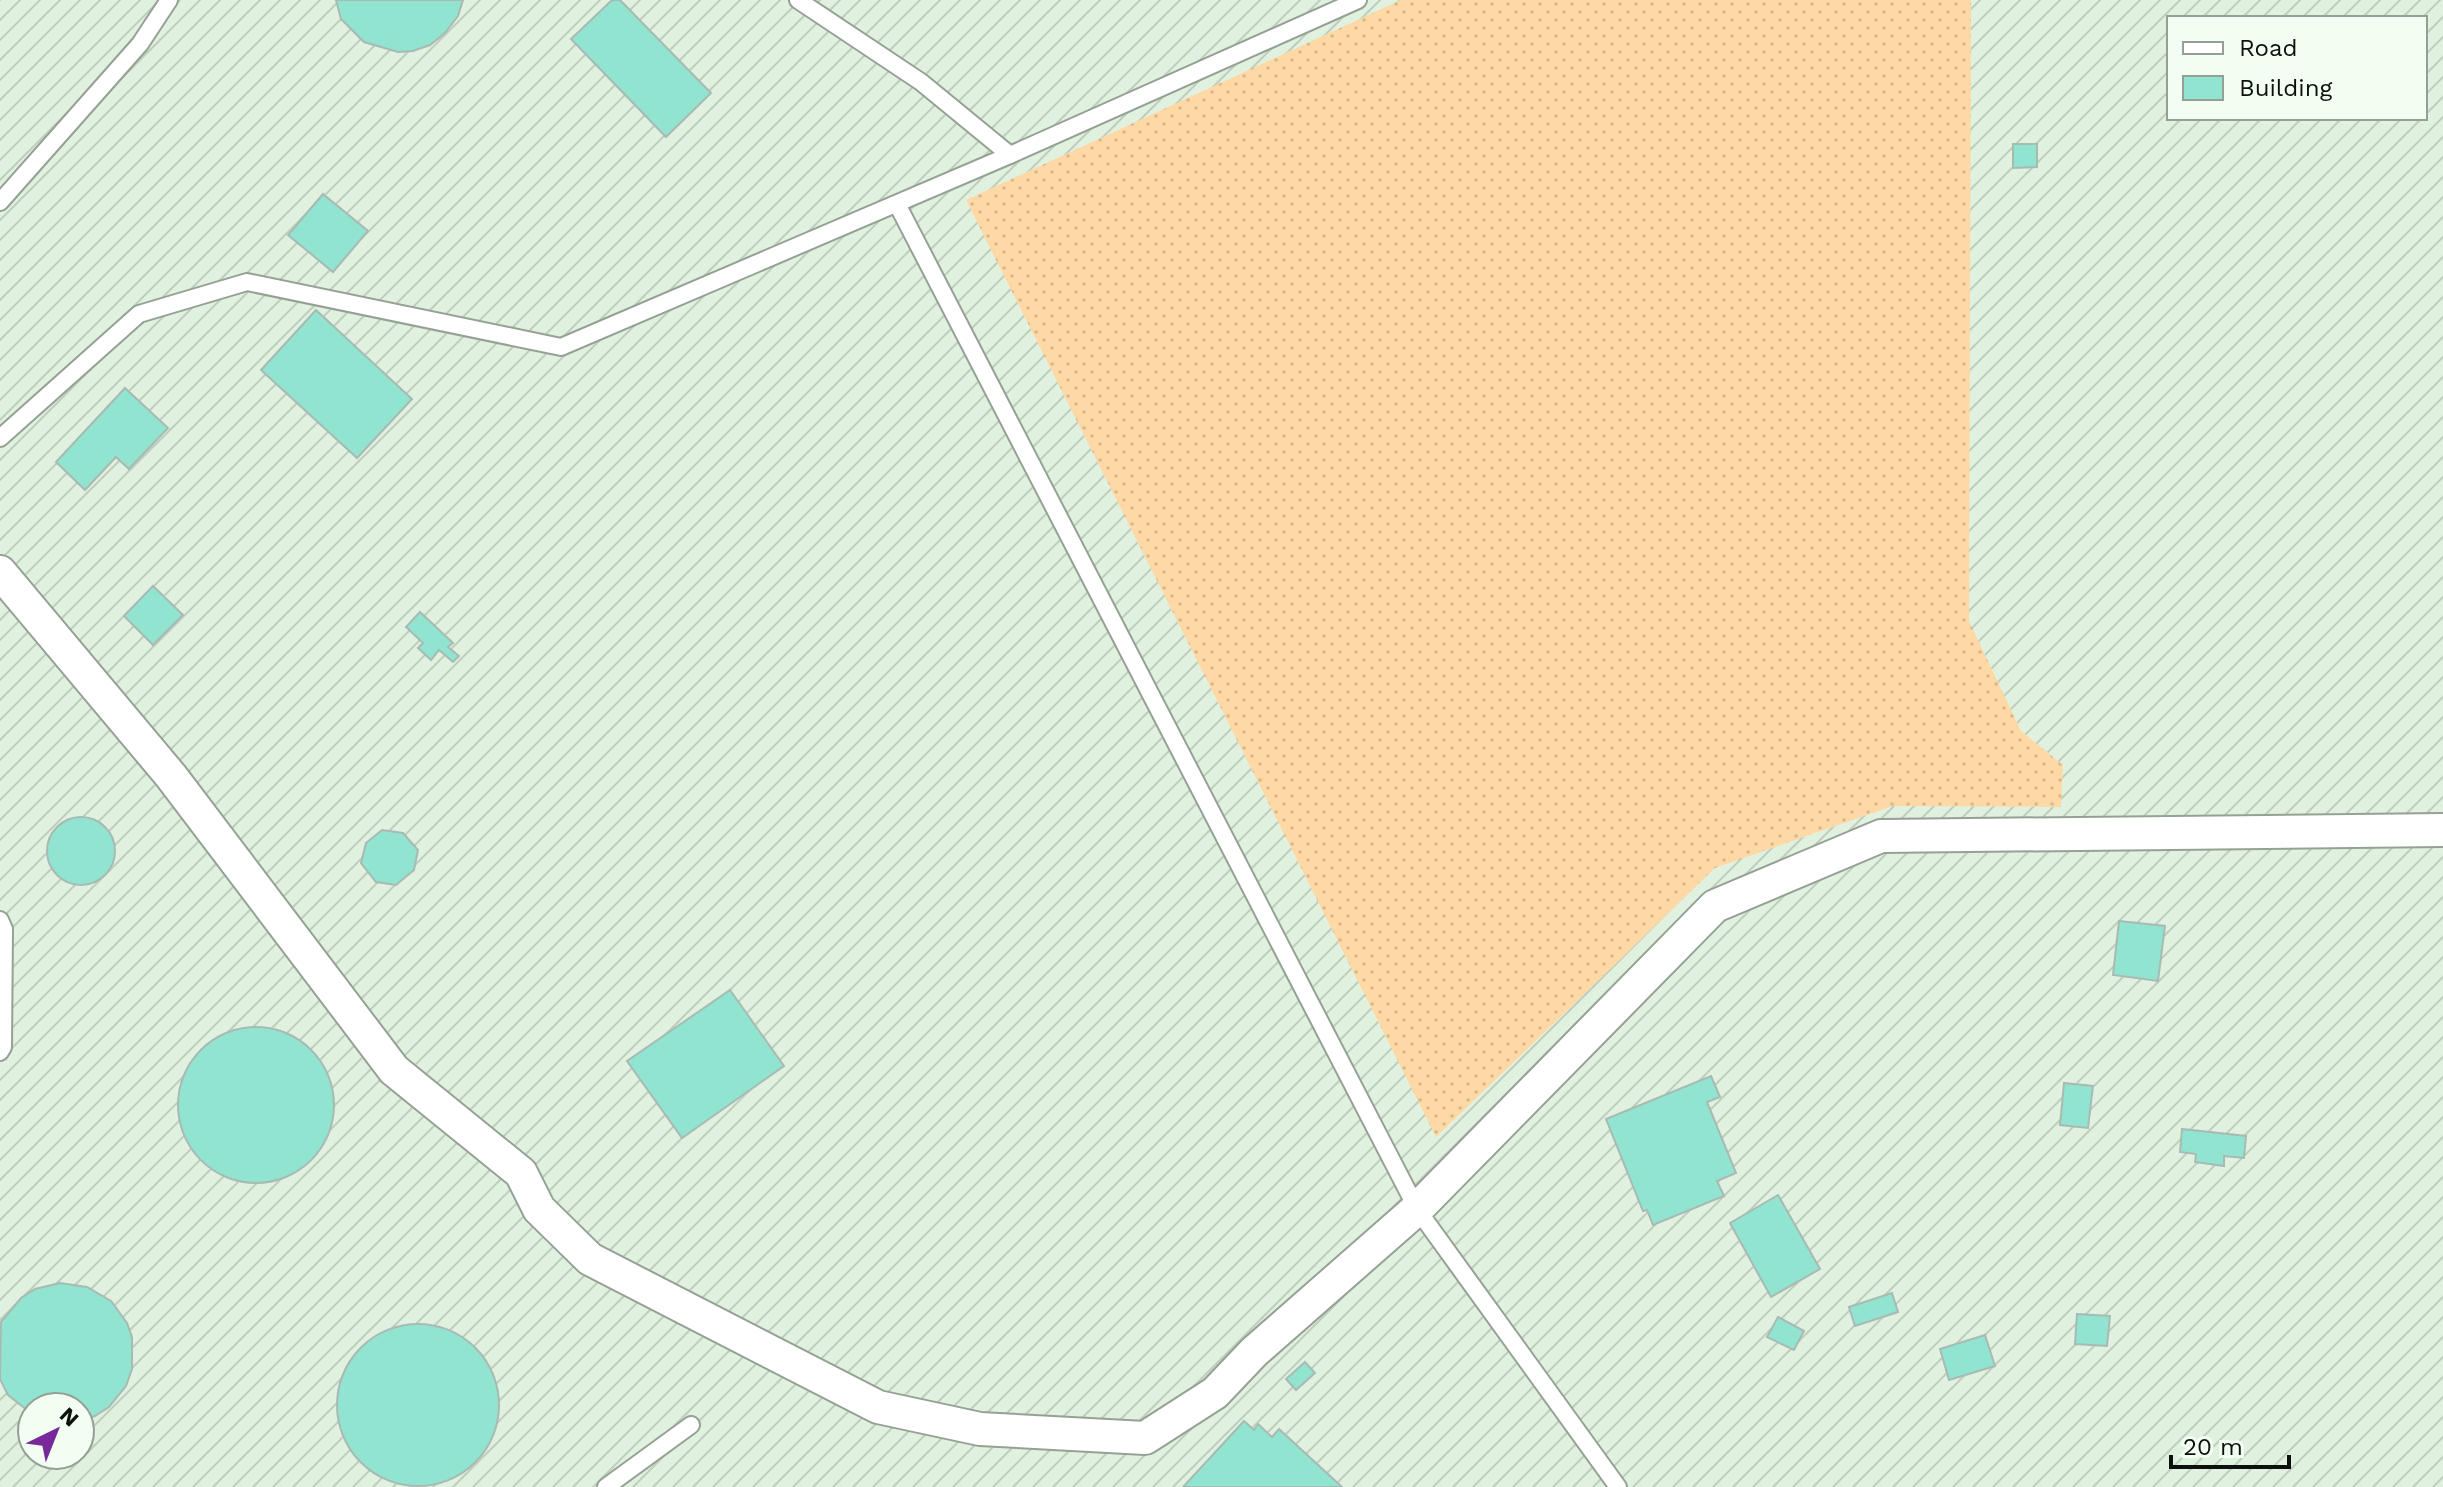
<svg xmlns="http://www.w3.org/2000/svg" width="2443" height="1487" font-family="'Work Sans',sans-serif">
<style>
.industrial{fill:url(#industrial-furrows);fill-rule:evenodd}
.grass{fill:url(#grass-dots)}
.building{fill:#91e4d0;stroke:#a8bab4;stroke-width:2}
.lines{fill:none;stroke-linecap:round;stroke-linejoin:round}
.service-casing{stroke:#96a195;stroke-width:20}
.minor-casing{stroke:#96a195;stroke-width:36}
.service{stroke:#fff;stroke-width:16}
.minor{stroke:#fff;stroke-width:32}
</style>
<defs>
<pattern id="industrial-furrows" width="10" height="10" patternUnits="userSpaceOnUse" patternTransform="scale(2)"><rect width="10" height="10" fill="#e1f1df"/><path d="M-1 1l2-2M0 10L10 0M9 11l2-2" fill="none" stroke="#c0cebe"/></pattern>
<pattern id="grass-dots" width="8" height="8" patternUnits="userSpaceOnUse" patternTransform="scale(2)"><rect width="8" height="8" fill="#fed9a6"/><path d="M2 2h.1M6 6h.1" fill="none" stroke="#d8b98e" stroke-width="1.8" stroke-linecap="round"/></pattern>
</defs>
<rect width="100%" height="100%" fill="#f2fef1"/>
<path class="industrial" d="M0,0H2443V1487H0ZM2169,18H2425V118H2169ZM32,1407H80V1455H32Z"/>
<polygon class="grass" points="1401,0 1971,0 1969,621 2021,731 2063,765 2061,807 1893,806 1715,868 1436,1137 966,200"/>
<g class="building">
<polygon points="336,0 463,0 458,16 445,33 430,45 413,51 398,52 364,42 341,19"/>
<polygon points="612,0 620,0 711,93 666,137 571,39"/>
<polygon points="2013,144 2037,144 2037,167 2013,168"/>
<polygon points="323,194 368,231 333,272 288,235"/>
<polygon points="316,310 412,399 357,458 261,370"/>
<polygon points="125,388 168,428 129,469 116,457 85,490 56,462"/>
<polygon points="153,586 183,615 153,645 124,616"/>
<polygon points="420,612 453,643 448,647 459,656 453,662 439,650 431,660 418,648 423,643 406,627"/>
<circle cx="81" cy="851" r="34"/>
<polygon points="382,830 403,833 418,850 414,870 396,885 376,882 361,863 366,843"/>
<polygon points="2119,921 2165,926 2158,981 2113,975"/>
<polygon points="730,990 784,1066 682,1138 627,1061"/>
<circle cx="256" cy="1105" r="78"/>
<polygon points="1711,1076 1720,1097 1707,1102 1736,1173 1717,1181 1724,1196 1653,1225 1647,1210 1643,1211 1606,1119"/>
<polygon points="2064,1083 2093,1086 2088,1128 2060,1125"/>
<polygon points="2182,1129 2246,1136 2244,1158 2224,1156 2224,1166 2195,1162 2196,1154 2180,1152"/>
<polygon points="1778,1195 1820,1269 1771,1297 1730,1223"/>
<polygon points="60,1283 87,1287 111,1301 127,1323 132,1337 132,1369 126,1386 109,1407 95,1416 80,1421 80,1407 32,1407 32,1414 8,1395 0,1379 1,1322 21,1298 35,1289"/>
<polygon points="1892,1293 1898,1312 1855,1326 1849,1307"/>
<polygon points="2077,1314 2110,1316 2107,1346 2075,1344"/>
<polygon points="1778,1317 1804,1331 1794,1350 1767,1337"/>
<circle cx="418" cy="1405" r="81"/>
<polygon points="1985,1335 1995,1366 1949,1380 1940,1349"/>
<polygon points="1305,1362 1315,1373 1296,1390 1286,1379"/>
<polygon points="1244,1421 1254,1430 1258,1424 1272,1437 1279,1429 1342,1487 1183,1487"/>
</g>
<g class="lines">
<g class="service-casing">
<g id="service">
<polyline points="798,0 921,82 1010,155"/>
<polyline points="0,202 140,44 169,0"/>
<polyline points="897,204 1417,1209 1618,1487"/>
<polyline points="0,438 139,314 247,282 561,347 1010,155 1358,0"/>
<polyline points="0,920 4,929 3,1047 0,1052"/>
<polyline points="606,1487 691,1425"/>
</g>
</g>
<g class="minor-casing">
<polyline id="minor" points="0,572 171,776 394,1070 521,1173 539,1209 590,1259 878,1407 980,1429 1145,1438 1215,1393 1254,1352 1417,1209 1715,906 1881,836 2443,830"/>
</g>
<use href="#service" class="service"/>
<use href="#minor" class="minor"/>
</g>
<rect x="2167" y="16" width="260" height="104" fill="#f2fef1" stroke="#969f96" stroke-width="2"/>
<rect x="2183" y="42" width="40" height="12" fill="#ffffff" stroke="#969f96" stroke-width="2"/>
<text x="2239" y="56" font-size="24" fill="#0d110d">Road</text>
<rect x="2183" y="76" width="40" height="24" fill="#91e4d0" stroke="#969f96" stroke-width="2"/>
<text x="2239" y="96" font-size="24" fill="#0d110d">Building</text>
<g transform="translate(56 1431) rotate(43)"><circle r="38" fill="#f2fef1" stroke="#969f96" stroke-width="2"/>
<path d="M0-6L14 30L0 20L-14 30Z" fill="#77299a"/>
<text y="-12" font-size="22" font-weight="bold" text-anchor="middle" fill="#0d110d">N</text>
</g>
<path d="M2171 1455v12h118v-12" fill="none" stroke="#0d110d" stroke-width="4"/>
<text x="2183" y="1455" font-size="24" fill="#0d110d" stroke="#f2fef1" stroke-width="6" paint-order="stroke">20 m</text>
</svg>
